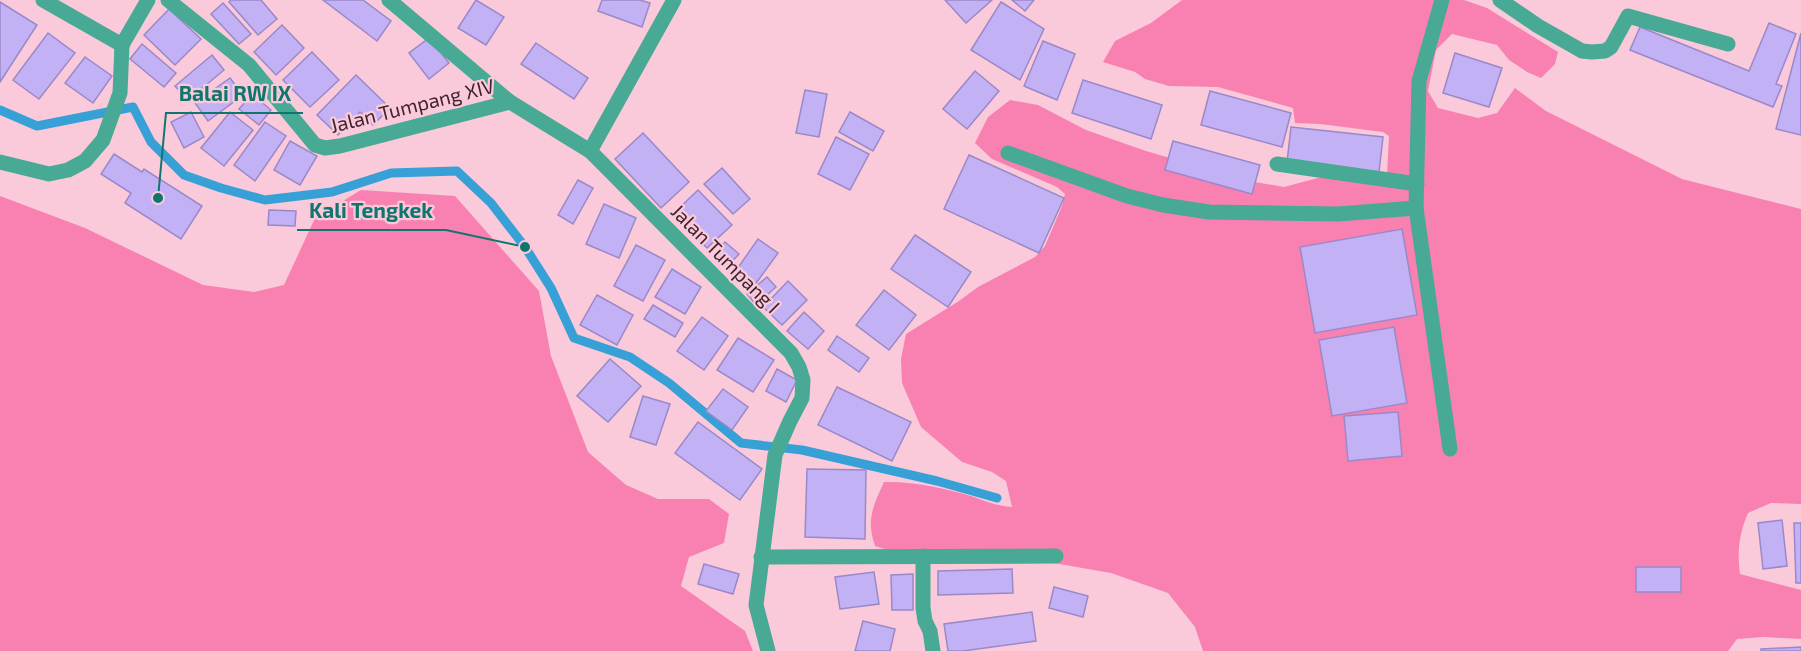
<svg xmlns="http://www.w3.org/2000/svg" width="1801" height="651" font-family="'Exo 2',sans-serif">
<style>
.green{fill:#f981b1}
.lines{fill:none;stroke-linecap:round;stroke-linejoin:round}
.stream{stroke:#36a0d7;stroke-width:9}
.building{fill:#c3b1f5;stroke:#9a88c9;stroke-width:1.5}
.service{stroke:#48a994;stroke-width:15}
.minor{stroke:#48a994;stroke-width:15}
.labels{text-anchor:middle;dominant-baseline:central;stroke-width:4.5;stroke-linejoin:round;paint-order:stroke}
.street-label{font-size:20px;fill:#41232e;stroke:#facada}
.leader{fill:none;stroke:#0f766e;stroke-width:2}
.callout-dot{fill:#0f766e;stroke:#facada;stroke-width:2}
.callout-label{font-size:21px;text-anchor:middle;font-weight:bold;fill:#0f766e;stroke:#facada;stroke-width:4.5;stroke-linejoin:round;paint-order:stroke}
</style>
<rect width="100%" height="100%" fill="#facada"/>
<g class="green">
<path d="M1182,0H1464L1487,8L1558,52L1555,64L1541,78L1527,72L1509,60L1497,45L1452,34L1436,50L1428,91L1438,108L1478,118L1497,113L1515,88L1546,111L1682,179L1801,209V504L1771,503L1748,513C1739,534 1737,551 1740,574L1801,590V639L1763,637L1737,639L1728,651H1203L1195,627L1168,593L1111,573L990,552H894L875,546C866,520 873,506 884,482C913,481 943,488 971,496C985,501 997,506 1012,507L1006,481L992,472L962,462L921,427L902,383L901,359L906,334L959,301L978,287L1035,257L1045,246L1062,206L1065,194L1057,187L992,159L975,143L988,117L1010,100L1038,105L1086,130L1146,151L1249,181L1284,187L1318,178L1387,175L1389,136L1383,132L1320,124L1295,123L1293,108L1218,87L1169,86L1145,79L1135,72L1103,62L1115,41L1151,23Z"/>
<polygon points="361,190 455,196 539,291 551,356 588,452 626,485 658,499 709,499 729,514 724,543 689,557 681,586 745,631 753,651 0,651 0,196 85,228 203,285 254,292 284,285 315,218"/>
</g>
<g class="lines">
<polyline class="stream" points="0,110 37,126 133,107 151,142 184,175 221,188 265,200 332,192 391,173 457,171 491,203 525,247 551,288 574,338 630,357 669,383 741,443 802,450 937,481 997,498"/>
</g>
<g class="building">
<polygon points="231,0 261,0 277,19 258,35 229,2"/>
<polygon points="323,0 363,0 391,21 377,41"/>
<polygon points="476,0 504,17 486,45 458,28"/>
<polygon points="602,0 640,0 650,3 642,27 598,11"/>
<polygon points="945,0 992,0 966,23"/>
<polygon points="1012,0 1034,0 1025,11"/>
<polygon points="0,2 37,25 0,82"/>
<polygon points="1001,2 1044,29 1020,80 971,50"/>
<polygon points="223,3 251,34 239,44 211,14"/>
<polygon points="169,9 201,39 175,65 144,35"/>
<polygon points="1769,23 1796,34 1776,84 1782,86 1773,107 1630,50 1640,27 1749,71"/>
<polygon points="282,25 304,48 276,75 254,52"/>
<polygon points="48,33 75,53 39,99 13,80"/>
<polygon points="1801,33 1801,135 1776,129"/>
<polygon points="429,38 449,63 429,79 409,53"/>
<polygon points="1043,41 1075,54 1057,100 1024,86"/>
<polygon points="536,43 588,78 574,99 521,64"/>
<polygon points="142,44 176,73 164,87 130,59"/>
<polygon points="312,52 339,80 310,107 283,80"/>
<polygon points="1455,53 1502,68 1489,107 1443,93"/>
<polygon points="212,55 224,70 188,100 175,86"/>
<polygon points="85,57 112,76 93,103 65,83"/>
<polygon points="975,71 999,91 967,129 943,109"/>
<polygon points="356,75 390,108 373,125 360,112 338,135 317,115"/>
<polygon points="230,78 243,95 208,121 195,103"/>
<polygon points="1083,80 1162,105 1151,139 1072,113"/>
<polygon points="805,90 827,94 819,137 796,133"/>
<polygon points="1210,91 1291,113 1282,147 1201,125"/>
<polygon points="252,94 271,110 259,125 239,109"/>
<polygon points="191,112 204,137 184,148 171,122"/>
<polygon points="230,112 253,130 224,166 201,148"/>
<polygon points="850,112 884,131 873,151 839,132"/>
<polygon points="265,122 286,136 255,181 234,165"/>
<polygon points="1291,127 1383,137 1379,172 1287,162"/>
<polygon points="643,133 689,182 661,208 615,159"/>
<polygon points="836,137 869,154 850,190 818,174"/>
<polygon points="290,141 317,156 300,185 274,170"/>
<polygon points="1173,141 1260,165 1252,194 1165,170"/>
<polygon points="114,154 142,172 144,169 202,206 181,239 125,203 131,193 101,174"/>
<polygon points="969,155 1064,198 1039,253 944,209"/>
<polygon points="722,168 750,199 733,214 704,184"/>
<polygon points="578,180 593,188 573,224 558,215"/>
<polygon points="698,190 732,225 707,248 673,214"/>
<polygon points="604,204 636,218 619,258 586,244"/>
<polygon points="269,210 296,211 295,226 268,225"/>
<polygon points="1402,229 1417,315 1315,333 1300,247"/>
<polygon points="915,235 971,272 948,307 891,269"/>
<polygon points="758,239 778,253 754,286 735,272"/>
<polygon points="725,242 739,254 728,266 715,254"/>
<polygon points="636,245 665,260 643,301 614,286"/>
<polygon points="672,269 701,287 685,314 655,297"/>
<polygon points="767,277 776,287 756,305 747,294"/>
<polygon points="788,281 807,300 782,325 763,307"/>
<polygon points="884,290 916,315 889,350 856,325"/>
<polygon points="597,295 633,315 617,345 580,325"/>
<polygon points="653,305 683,323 675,337 644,319"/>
<polygon points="804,312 824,331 808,349 787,331"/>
<polygon points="702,317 728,336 704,370 677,351"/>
<polygon points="1394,327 1407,403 1332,416 1319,340"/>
<polygon points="837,336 869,358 859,372 828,350"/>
<polygon points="738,338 774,360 753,392 717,370"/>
<polygon points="610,359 641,386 608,422 577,396"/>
<polygon points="777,369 797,380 786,402 766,391"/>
<polygon points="837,387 911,422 892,461 818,425"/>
<polygon points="723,389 748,407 732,430 706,411"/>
<polygon points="643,396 670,404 656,445 630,437"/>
<polygon points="1398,412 1402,456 1348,461 1344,416"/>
<polygon points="698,422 762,469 740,500 675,453"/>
<polygon points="807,469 866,470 865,539 805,537"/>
<polygon points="1782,520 1787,566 1763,569 1758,523"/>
<polygon points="1794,523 1801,523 1801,583 1796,583"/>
<polygon points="704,564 739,574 733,594 698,584"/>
<rect x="1636" y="567" width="45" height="25"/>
<polygon points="1012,569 1013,593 938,595 938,571"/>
<polygon points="874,572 879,604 840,609 835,577"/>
<polygon points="913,574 913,610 892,610 891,575"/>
<polygon points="1054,587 1088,596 1083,617 1049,608"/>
<polygon points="1032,612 1036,641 963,651 948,651 944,624"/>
<polygon points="863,621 895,629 890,651 855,651"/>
<polygon points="1801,647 1801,651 1761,651 1761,649"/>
</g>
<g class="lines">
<g class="service">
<polyline points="1500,0 1538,26 1582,51 1592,52 1605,51 1611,47 1628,16 1728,44"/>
<polyline points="1277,164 1417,184"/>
</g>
<g class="minor">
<polyline points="43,0 122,45 148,0"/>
<polyline points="168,0 249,65 315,145 325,148 340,146 510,102"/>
<polyline points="389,0 510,102 590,151 791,353 799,367 803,380 802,398 790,421 775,455 756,605 768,651"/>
<polyline points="1442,0 1419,81 1416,208 1450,449"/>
<polyline points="590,151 674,0"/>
<polyline points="1008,153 1127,196 1163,205 1209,212 1338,214 1416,208"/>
<polyline points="0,162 49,174 68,170 85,161 103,140 120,93 122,45"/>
<polyline points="923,556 923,608 925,621 930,631 933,651"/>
<polyline points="761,557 1056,556"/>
</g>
</g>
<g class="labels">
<g class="street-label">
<text transform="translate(412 105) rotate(-14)">Jalan Tumpang XIV</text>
<text transform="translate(726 258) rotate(45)">Jalan Tumpang I</text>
</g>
</g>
<path class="leader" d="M158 198L166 113H303M525 247L446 230H297"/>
<g class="callout-dot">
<circle cx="158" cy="198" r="6"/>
<circle cx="525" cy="247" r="6"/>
</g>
<g class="callout-label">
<text x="235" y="101">Balai RW IX</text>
<text x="371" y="218">Kali Tengkek</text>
</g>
</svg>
